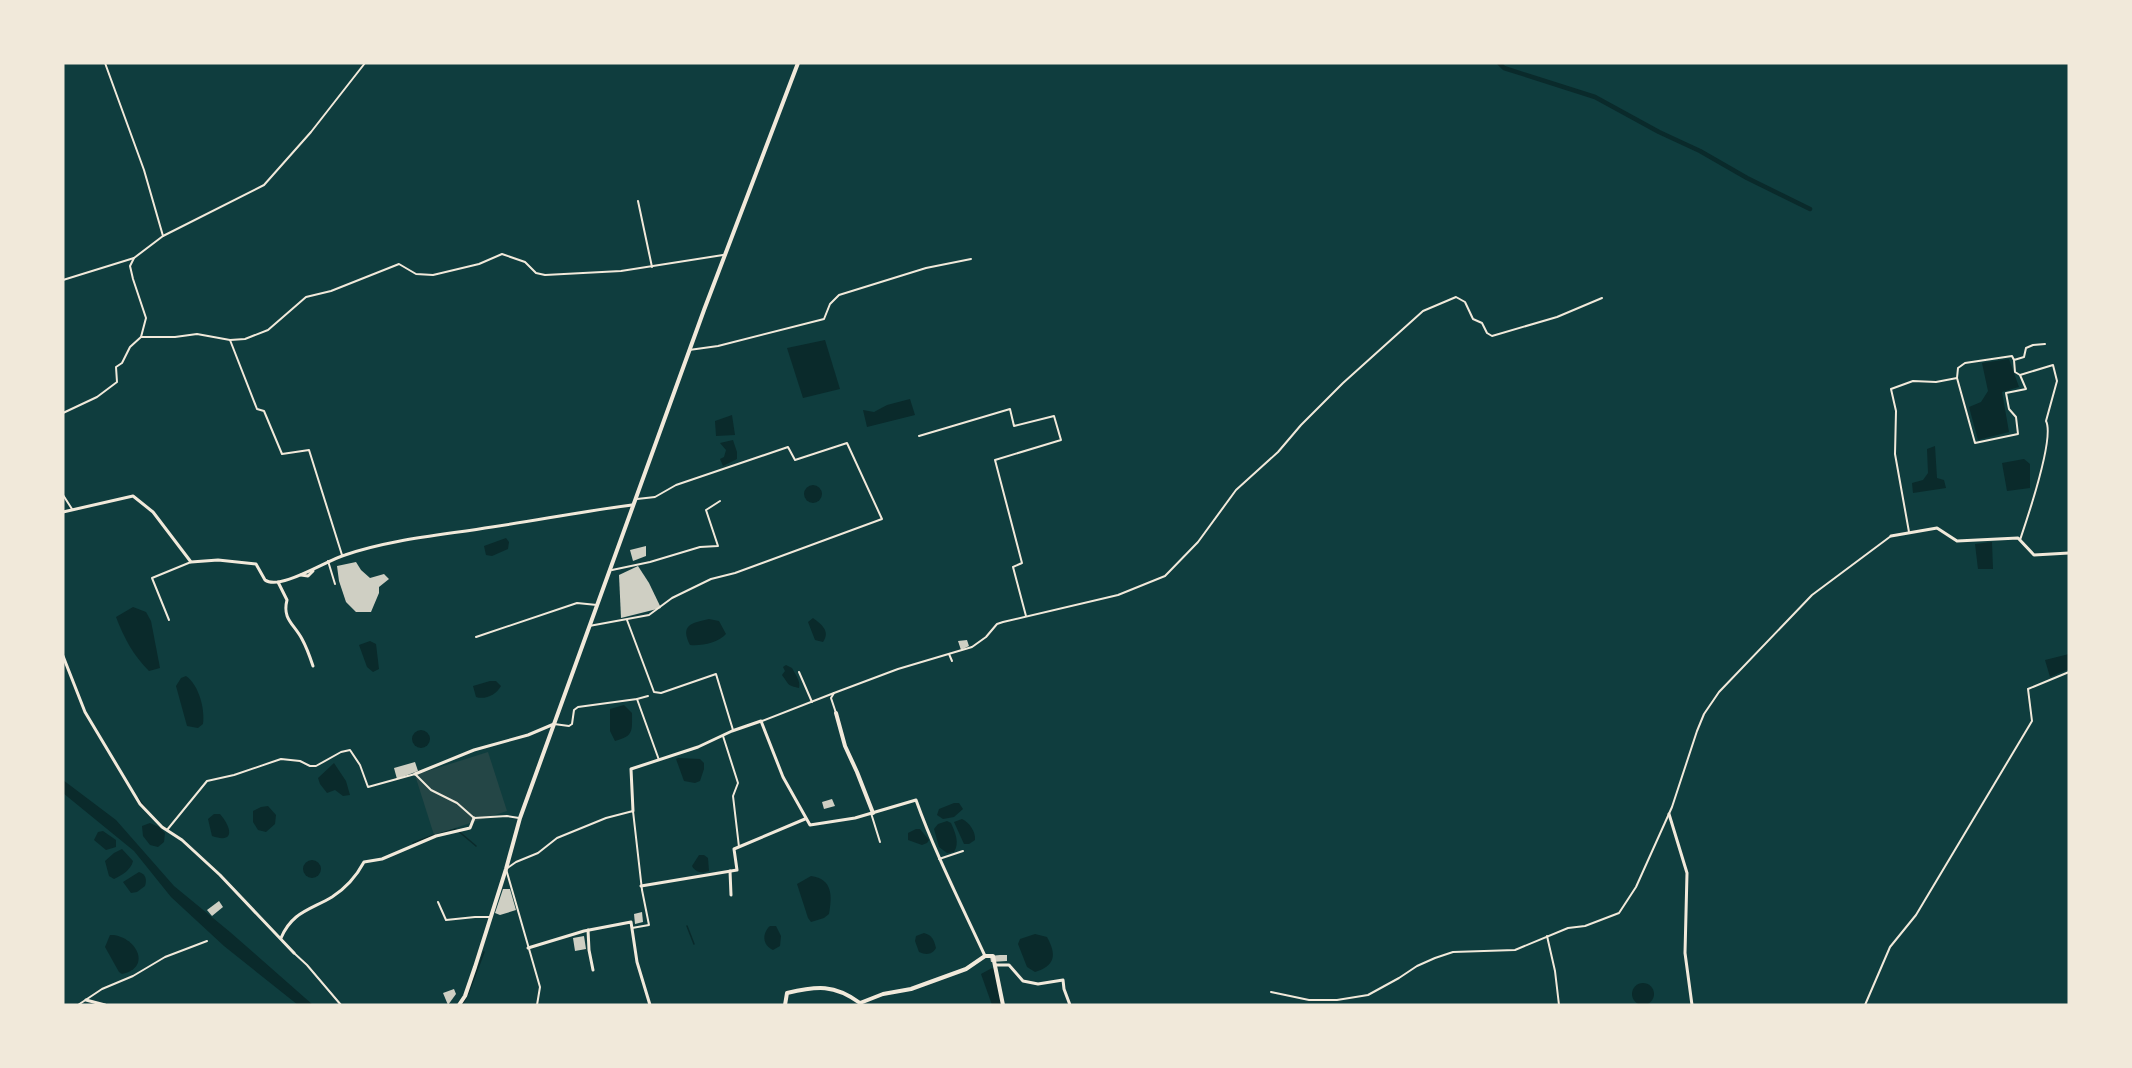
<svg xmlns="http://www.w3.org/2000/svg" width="2132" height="1068" font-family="'DM Sans',sans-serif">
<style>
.green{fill:#244646}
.water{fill:#0a2a2b}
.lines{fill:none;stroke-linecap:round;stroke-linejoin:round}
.stream{stroke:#0a2a2b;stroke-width:1.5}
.canal{stroke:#0a2a2b;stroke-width:4.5}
.building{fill:#cfcfc3}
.minor{stroke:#f1e9da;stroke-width:2}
.tertiary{stroke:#f1e9da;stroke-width:3}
.secondary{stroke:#f1e9da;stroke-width:4}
.trunk{stroke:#f1e9da;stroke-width:4}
</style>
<rect width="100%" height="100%" fill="#0f3d3e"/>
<polygon class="green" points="488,752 507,811 434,835 415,775"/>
<g class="water">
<polygon points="825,340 840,389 803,398 787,348"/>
<polygon points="2009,359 2019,387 2002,392 2009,432 1978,440 1969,407 1981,402 1988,391 1982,363"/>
<polygon points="910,399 915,415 867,427 863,410 874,412 887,405"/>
<polygon points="732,415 735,435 716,436 715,421"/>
<polygon points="733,440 737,452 737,459 723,466 720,459 724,457 726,450 720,443"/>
<polygon points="1935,446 1937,478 1944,480 1946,488 1913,493 1912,483 1923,480 1928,473 1927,449"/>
<polygon points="2024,459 2030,464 2030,488 2007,491 2002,463"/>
<circle cx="813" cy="494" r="9"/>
<polygon points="506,538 509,542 508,549 492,556 486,555 484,546"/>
<polygon points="1992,542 1993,569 1978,569 1975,544"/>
<path d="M133,607L146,612L151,621L160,668L149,671C133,655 124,638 116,617Z"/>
<path d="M813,618C821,624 831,631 823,642L815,640L808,622Z"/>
<path d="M709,619L719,621L726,634C718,643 702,646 690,645C680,625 691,623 709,619Z"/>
<polygon points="370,641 376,644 379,669 373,672 367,667 359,645"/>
<polygon points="2069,654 2069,669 2050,677 2045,660"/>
<path d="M786,665L792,668C795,674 801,681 799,688C787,685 790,686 782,675L785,671L783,667Z"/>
<path d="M186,676C199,685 205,709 203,724L198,728L187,726L176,686L181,678Z"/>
<path d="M490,681H496L501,686C496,695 485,700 476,697L473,686Z"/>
<path d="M624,705L632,713C632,731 634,736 615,741L610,731V709Z"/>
<circle cx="421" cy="739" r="9"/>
<polygon points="678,758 700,759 704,763 704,769 700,781 695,783 684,781 676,759"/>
<polygon points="334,763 346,781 350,795 343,796 335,790 327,793 320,784 318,778"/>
<polygon points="63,780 116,820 174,886 230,932 313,1005 298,1005 224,946 171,897 134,851 63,793"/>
<polygon points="954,803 959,803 963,809 954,817 943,819 937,815 939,809"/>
<polygon points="268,806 276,815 275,824 266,832 258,830 253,822 253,811 261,807"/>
<path d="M214,814H220C232,828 235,844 212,836L208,819Z"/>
<path d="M962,819C969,822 976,832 975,840L969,844H964L954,822Z"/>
<path d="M947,821L951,823C955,832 960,843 954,852L947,853L939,847L934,829L938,824Z"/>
<polygon points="150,823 159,827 165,833 164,842 158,847 150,845 143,836 142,826"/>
<polygon points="916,829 920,829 929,840 927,843 922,845 908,840 908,833"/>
<polygon points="103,831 116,840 116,847 106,850 94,840 98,832"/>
<path d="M122,849L133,861C131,870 122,875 114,879L109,876L105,861L114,853Z"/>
<path d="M699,855H704L708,858L709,871C702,874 695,872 692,866Z"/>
<circle cx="312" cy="869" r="9"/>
<path d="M139,872C146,874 147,880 145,886L137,892L131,893L123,882Z"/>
<path d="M811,876C833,879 832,896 829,914L824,918L811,922L808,918L797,884Z"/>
<path d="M770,926H776L781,936L780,946L773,950C762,945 762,933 770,926Z"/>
<path d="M924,933C932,935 934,940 936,948C932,955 926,955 919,952L915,941L916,936Z"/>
<path d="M1035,934L1047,937C1057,955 1055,966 1035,972L1027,967L1018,944L1020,939Z"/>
<path d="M110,935C134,934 154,967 122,974L119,972L105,947Z"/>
<polygon points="992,968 994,969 1002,1005 992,1005 981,974"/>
<circle cx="1643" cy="994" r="11"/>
</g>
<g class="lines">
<g class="stream">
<polyline points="138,798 146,809"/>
<polyline points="439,834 456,829 476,846"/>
<polyline points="413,843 434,835"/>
<polyline points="687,926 694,944"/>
<polyline points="468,994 484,952"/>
<polyline points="462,1005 466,998"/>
</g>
<polyline class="canal" points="1499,63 1504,68 1595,97 1659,132 1700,151 1747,178 1810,209"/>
</g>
<g class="building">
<polygon points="646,546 646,556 633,561 630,550"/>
<polygon points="356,562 361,570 370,578 384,574 389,579 379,587 379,593 371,612 356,612 346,602 339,581 337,566"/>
<polygon points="638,566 649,583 661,608 621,618 619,575"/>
<polygon points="967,640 969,646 961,650 958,641"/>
<polygon points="415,762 418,771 397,779 394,768"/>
<polygon points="832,799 835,806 824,809 822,802"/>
<polygon points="503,889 510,889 516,910 500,915 495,913"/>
<polygon points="219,901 223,907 212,916 207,910"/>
<polygon points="642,912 643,922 635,924 634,914"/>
<polygon points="584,936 586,949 575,951 573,938"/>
<polygon points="1000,955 1007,955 1007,961 991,962 990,956"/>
<polygon points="454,989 456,994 448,1005 443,993"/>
</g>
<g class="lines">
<g class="minor">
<polyline points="105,63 144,170 163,236"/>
<polyline points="638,201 652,267"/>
<polyline points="63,280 134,258"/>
<polyline points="141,337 175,337 197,334 230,340 245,339 268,330 306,297 331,291 399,264 416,274 433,275 479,264 502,254 525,262 536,273 545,275 621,271 723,255"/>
<polyline points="230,340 257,409 264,411 282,454 309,450 342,555"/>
<polyline points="689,350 718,346 824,319 830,304 839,295 926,268 971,259"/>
<polyline points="2014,360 2012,356 1965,363 1958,368 1957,378 1975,443 2018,434 2016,417 2009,409 2006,393 2026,389 2020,375 2015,372 2014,360 2024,357 2026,348 2033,345 2045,344"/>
<polyline points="63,413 97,397 117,382 116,367 122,363 130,347 141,337 146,318 133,279 130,266 134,258 163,236 264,185 311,132 365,63"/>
<polyline points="919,436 1010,409 1014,426 1054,416 1061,440 995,460 1022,563 1013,567 1026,616"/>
<polyline points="63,495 72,509"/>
<polyline points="1909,532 1895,454 1896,411 1891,389 1913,381 1936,382 1957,378"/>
<path d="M2020,540C2027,519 2055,438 2046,421L2057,381L2053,365L2020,375"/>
<polyline points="328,561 335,584"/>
<polyline points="612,570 650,562 700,547 718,546 706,510 720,501"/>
<polyline points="169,620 152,578 191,562"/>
<polyline points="627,620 654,692 661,693 716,674 733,730"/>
<polyline points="589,626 649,615 672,598 711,579 735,573 882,519 847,443 795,460 788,447 676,485 655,497 637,499"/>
<polyline points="476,637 577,603 597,605"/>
<polyline points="949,654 952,661"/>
<polyline points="799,672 812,702"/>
<polyline points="637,699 659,760"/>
<polyline points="836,713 831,698 834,693 898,669 972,647 986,637 997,624 1003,622 1118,595 1165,576 1198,542 1236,490 1278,452 1301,425 1343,383 1423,311 1456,297 1465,302 1473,319 1482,323 1487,333 1492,336 1557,317 1602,298"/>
<polyline points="762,721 834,693"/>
<polyline points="554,724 569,726 572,724 574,710 578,707 637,699 648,696"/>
<polyline points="723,736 738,783 733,796 739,847"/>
<polyline points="871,813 880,842"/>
<polyline points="167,830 207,781 234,775 281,759 300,761 310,766 316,766 341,752 350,750 360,765 368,787 415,774 431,790 457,803 474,818 507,816 519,818"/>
<polyline points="939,859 963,851"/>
<polyline points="438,902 446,920 475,917 490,917"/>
<polyline points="1547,936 1555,971 1559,1005"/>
<polyline points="294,953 307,965 341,1005"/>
<polyline points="1271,992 1309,1000 1337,1000 1368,995 1399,978 1417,966 1435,958 1453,952 1515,950 1568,928 1585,926 1619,913 1636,887 1672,807 1697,731 1704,714 1719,692 1812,595 1891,536"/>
<polyline points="78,1005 102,989 133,976 165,957 207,941"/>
<polyline points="537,1005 540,987 506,869 516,862 538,853 557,838 606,818 633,811 642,890 649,925 632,928"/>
<polyline points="1865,1005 1890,947 1916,915 2032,721 2028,689 2069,672"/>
</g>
<g class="tertiary">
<path d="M63,512L133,496L153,512L191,562L218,560L256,564L265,580C280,591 327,560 345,555C392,539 443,535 492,527C539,520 585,511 632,505"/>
<polyline points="1891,536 1937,528 1957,541 2018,538 2034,555 2069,553"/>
<polyline points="301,575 308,576 313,571"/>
<path d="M278,582L287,600C282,619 294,624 302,639C307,648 310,657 313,666"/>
<polyline points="63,656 85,712 140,804 162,827 182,840 220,875 294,953"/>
<polyline points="415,774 474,750 528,735 554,724"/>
<path d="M633,811L631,769L698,747L732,731L761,721L783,777L810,825L855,818L916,800C935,853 961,904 985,956"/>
<polyline points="1669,814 1687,873 1685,953 1692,1005"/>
<polyline points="730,871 731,895"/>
<polyline points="641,886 737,870 734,849 805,819"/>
<polyline points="588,930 589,950 593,970"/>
<path d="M281,938C292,912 310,910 332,897C346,888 356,877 364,862L382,859L436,836L470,828L474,818"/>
<polyline points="528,948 584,931 631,922 637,962 650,1005"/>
<polyline points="995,965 1009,965 1023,981 1038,984 1063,980 1064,989 1070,1005"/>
<polyline points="86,1000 105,1005"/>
</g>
<g class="secondary">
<polyline points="836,713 845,746 857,772 873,813"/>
<path d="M785,1005L787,993C817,986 834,984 860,1003L883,994L911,989L966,969L985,956H993L1003,1005"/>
</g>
<polyline class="trunk" points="459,1005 465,996 475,967 506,869 520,818 704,310 798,63"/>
</g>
<rect width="2132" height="1068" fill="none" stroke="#f1e9da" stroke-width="129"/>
</svg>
